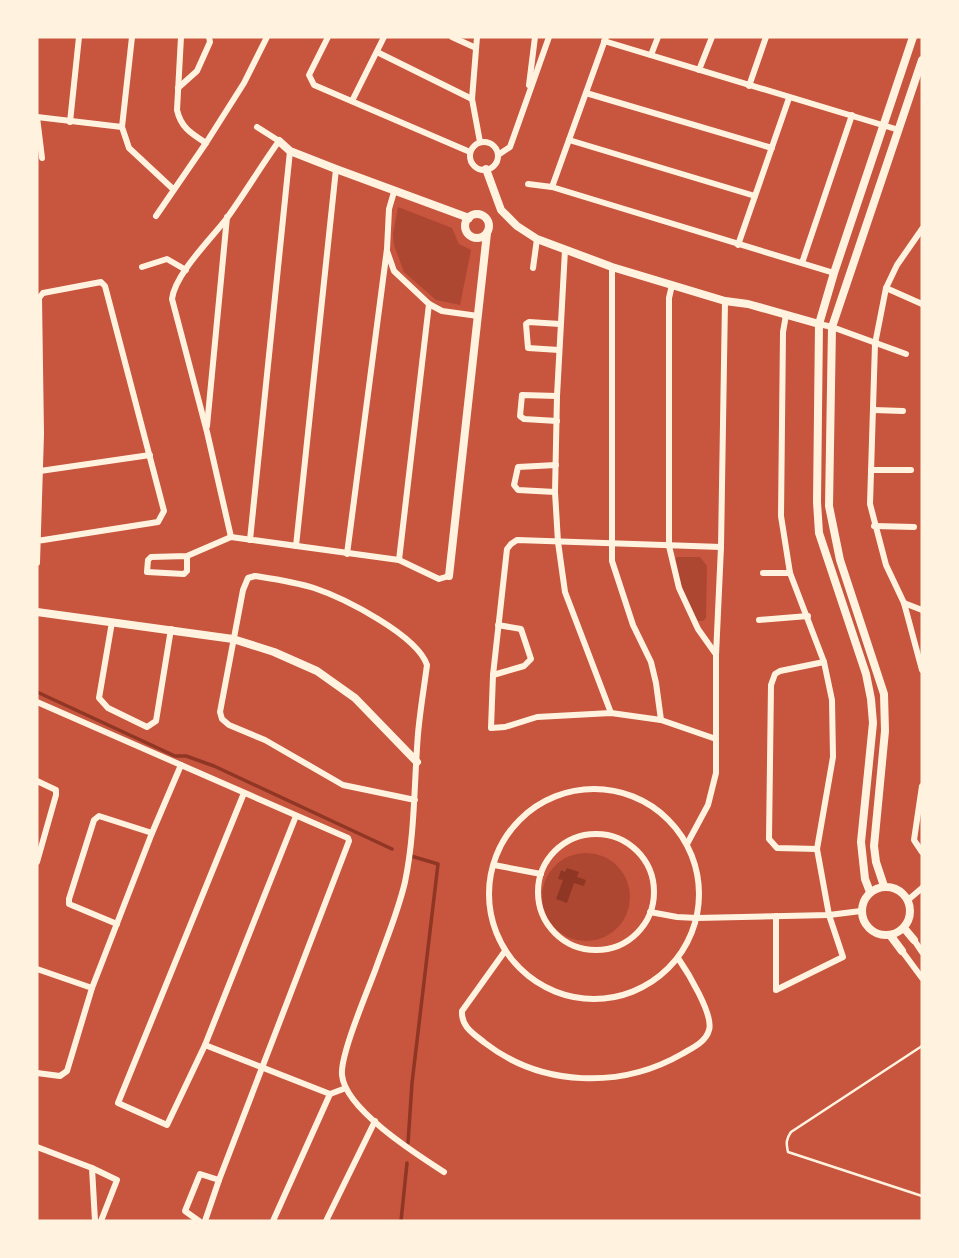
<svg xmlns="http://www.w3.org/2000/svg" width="959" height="1258" font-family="'Sofia Sans Condensed',sans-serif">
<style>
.green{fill:#ae4732}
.water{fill:#8f3625}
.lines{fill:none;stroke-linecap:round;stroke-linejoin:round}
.stream{stroke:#8f3625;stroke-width:3.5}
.service{stroke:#fff3e0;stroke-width:2.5}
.minor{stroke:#fff3e0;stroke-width:6}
.tertiary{stroke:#fff3e0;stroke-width:8}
</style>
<rect width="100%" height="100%" fill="#c8553d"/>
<g class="green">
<polygon points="398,207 452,228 459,244 471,250 460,305 436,300 404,272 394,245 393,234"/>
<polygon points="677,557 700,557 707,566 706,618 703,621 698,621 688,606 674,561"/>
<circle cx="586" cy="897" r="44"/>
</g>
<polygon class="water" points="567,868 579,872 577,877 586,880 584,886 574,883 567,903 556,899 563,880 558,879 561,870 565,872"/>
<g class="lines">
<g class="stream">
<polyline points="37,692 175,756 186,756 214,766 392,849"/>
<polyline points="408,1143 412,1083 438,864 411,856"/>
<polyline points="401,1221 407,1163"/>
</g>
<path class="service" d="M922,1046L791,1132C786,1139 786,1143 788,1152L922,1196"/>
<g class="minor">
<polyline points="132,37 122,127 129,148 173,189"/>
<path d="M181,37L177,110C181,128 192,134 206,143"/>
<polyline points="328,37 309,75 314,85 470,152"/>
<polyline points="452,37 476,48"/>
<polyline points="477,37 472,99 480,142"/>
<polyline points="604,41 899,130"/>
<polyline points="377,52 472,99"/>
<polyline points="651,55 658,37"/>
<polyline points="699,70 712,37"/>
<polyline points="529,85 535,37"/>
<polyline points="749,86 766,37"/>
<polyline points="178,88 197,71 210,42 209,37"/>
<polyline points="586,93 772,148"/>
<polyline points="352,101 384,37"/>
<polyline points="37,117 122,127"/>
<polyline points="37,117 42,158"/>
<polyline points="70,122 79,37"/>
<polyline points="569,140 755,196"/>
<circle cx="484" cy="156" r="14"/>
<polyline points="498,155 510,147 549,37"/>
<polyline points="528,184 552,187 834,273"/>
<polyline points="552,187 606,37"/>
<polyline points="156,216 206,143 244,83 267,37"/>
<polyline points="922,229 897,265 886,288 875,344 870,504 886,565 904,603 922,670"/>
<polyline points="738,245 789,98"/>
<polyline points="565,250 557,396 555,492 558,542 565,592 611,713"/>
<polyline points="387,251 394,271 429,304 442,311 478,316"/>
<polyline points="802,263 852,115"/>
<polyline points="142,267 167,259 186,270"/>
<polyline points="612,267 612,561 633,625 651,662 656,683 661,720"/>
<polyline points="533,268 537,239"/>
<polyline points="672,285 669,298 669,546 679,588 698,629 715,653"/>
<polyline points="886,288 922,304"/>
<polyline points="819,324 832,327 906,354"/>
<polyline points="559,350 528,348 526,324 529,322 560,324"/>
<polyline points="874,410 903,411"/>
<polyline points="557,421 524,419 520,416 522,395 557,396"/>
<polyline points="207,426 227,217"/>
<polyline points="871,470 911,470"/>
<polyline points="40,471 150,455"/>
<polyline points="555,492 518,490 514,485 518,467 556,465"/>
<polyline points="874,526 914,527"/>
<path d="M231,537L207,432L172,299C175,274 211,239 227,218C245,193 261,166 279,141L257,127"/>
<polyline points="250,540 290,151"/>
<polyline points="296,546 336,169"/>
<polyline points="347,554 387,249 389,209 394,192"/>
<polyline points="187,556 187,571 184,574 147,572 148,560 151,557 187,556 231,537 399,560 439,579 449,576"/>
<polyline points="399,560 429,304"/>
<polyline points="37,563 41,434 39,298 43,293 101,282 105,286 164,511 158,522 37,541"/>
<polyline points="763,573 790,573"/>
<polyline points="904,603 922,610"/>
<polyline points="759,620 808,616"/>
<polyline points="112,622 99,698 108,708 147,727 156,721 171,629"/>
<polyline points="493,675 524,666 531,659 521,629 498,625"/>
<polyline points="37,702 181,765"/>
<polyline points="716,739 661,720 611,713 537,717 505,727 491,728 493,675 507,549 511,544 517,540 721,547"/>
<polyline points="37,781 56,790 56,795 37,862"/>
<polyline points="922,786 914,840 922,852"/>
<circle cx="594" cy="894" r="105"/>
<polyline points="244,793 118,1103 167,1125 205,1045 296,816"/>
<path d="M415,800L343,785L265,740L229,725L222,719L220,712L243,590L248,578L255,576C274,579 295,582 314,588C344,598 417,635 427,665C424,688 420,711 418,734C414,783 415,834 405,882C398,912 386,940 376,968C368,990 340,1055 342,1075C345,1109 416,1154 444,1172"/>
<circle cx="596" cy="892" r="58"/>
<polyline points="687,844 708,805 716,773 716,655 721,547 725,301"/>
<polyline points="817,849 777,848 769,839 771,685 775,674 780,671 824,662"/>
<polyline points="494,865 541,874"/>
<polyline points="908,900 922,888"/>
<polyline points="650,912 677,917 697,918 829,915 861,911"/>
<polyline points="776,916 776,990 843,957 829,915 817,849 833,757 832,700 824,662 790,573 781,516 783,332 786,315"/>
<polyline points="117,924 69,904 69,899 94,820 99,816 152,833"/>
<polyline points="914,940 922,952"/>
<path d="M505,951L462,1011C461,1027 474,1034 485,1043C542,1087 621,1089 682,1054C692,1048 706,1042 709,1030C714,1015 687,971 678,958"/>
<polyline points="902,951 922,978"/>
<polyline points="37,969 92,988 67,1071 60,1076 37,1073"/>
<polyline points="92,988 152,833 181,765 348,838 349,841 219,1180 205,1221"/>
<polyline points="205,1045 330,1094 346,1088"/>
<polyline points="37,1147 92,1168 95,1221"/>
<polyline points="92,1168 117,1180 101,1221"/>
<polyline points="199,1221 185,1211 200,1174 219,1180"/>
<polyline points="273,1221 330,1094"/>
<polyline points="326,1221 375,1121"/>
</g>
<g class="tertiary">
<polyline points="279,141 290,151 336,169 469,218"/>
<polyline points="486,169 501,210 517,226 537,239 612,267 725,301 748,304 819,324"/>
<circle cx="477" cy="226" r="12"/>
<polyline points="449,576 487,233"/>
<polyline points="37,612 233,639 274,652 317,671 355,698 417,762"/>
<polyline points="884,886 876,862 874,846 885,731 884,694 840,560 829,506 832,327 922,60"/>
<circle cx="886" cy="911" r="24"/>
<polyline points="870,892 865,879 861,842 873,723 871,699 866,674 819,533 817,502 819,324 834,273 913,37"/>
<polyline points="904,928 914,940"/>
<polyline points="890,935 902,951"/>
</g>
</g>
<rect width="959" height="1258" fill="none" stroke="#fff3e0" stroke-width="77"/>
</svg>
